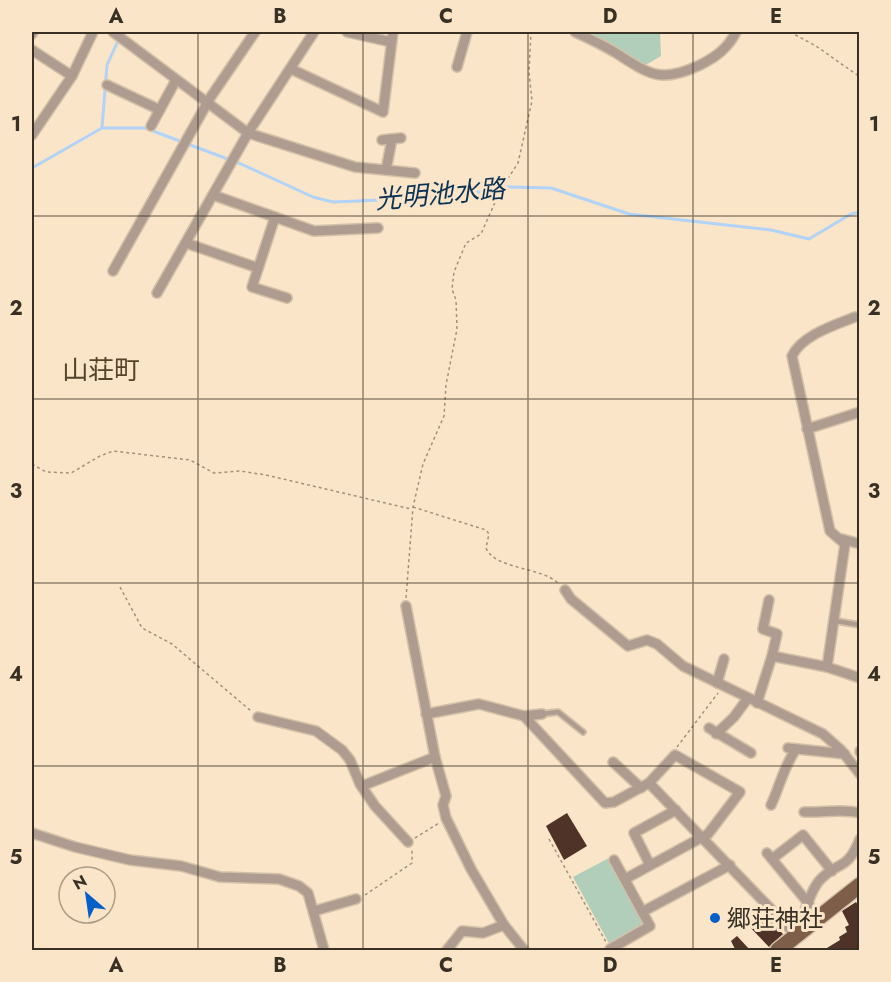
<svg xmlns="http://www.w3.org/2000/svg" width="891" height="982" font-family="Jost,'Noto Sans JP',sans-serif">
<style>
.green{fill:#b1ceba}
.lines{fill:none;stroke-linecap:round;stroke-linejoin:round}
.stream{stroke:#b0d3f7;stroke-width:3}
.building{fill:#4f3328}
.service-casing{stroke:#d3c1a7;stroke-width:8}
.minor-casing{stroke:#d3c1a7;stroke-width:12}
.primary-casing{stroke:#d3c1a7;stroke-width:18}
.path{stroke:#a1927d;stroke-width:1.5;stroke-dasharray:3 3;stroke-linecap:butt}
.service{stroke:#af9c91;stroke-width:4.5}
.minor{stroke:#af9c91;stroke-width:9}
.primary{stroke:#7e5d49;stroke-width:15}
.grid{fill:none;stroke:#383025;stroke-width:1.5;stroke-opacity:0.55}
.poi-dot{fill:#055fc8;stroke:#fae5c8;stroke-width:2}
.labels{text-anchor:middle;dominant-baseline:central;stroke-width:6;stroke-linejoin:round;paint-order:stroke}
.poi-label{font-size:24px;fill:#383025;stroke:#fae5c8;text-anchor:start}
.water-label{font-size:26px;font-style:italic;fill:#0c3355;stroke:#fae5c8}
.neighbourhood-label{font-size:26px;fill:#54442a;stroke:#fae5c8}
.neatline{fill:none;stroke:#383025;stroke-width:2}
.grid-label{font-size:20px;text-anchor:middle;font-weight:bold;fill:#383025}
</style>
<rect width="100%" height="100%" fill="#fae5c8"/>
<g class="green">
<polygon points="582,32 660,32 661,56 644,66"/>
<polygon points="609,858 645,922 644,926 610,945 573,877"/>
</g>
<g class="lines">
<g class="stream">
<polyline points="123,33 126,32"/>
<polyline points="102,128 107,65 118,41"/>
<polyline points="32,168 102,128 145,128 241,164 313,197 333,202 452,197 505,187 551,188 629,214 771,230 809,239 851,214 860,212"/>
</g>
</g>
<g class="building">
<polygon points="567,813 587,846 564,860 546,826"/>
<polygon points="856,902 860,908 860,951 822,951 840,940 839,937 847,932 845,927 849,925 842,911"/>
<polygon points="757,913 761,917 764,914 783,934 769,947 747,924"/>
<polygon points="737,936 751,951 736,951 731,941"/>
</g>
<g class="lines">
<g class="service-casing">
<g id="service">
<polyline points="836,621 860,625"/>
<polyline points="542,714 558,712 583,732"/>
</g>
</g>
<g class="minor-casing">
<g id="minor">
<polyline points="113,32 248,133 314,32"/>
<polyline points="347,32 391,42"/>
<path d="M575,32C588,38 603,45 616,53C649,74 660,84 700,65C716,57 728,48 736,32"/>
<polyline points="32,34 33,32"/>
<polyline points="32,50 72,76"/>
<polyline points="457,67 467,32"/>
<polyline points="291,69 383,112 393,32"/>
<polyline points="107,85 158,109"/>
<polyline points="151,126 176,80"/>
<polyline points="32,135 72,76 93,32"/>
<polyline points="382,140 401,138"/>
<polyline points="386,170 392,139"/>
<polyline points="213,195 314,231 378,228"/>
<polyline points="275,217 252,287 287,298"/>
<polyline points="186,243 258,268"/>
<polyline points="113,271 210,98 255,32"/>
<polyline points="157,293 248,133 355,167 415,173"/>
<polyline points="807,429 860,412"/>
<polyline points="842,539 860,544"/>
<polyline points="565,590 571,599 628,646 647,640 657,644 683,666 823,734 841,750 860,774"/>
<polyline points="769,600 763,629 777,634 772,656"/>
<polyline points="406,606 435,757 446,796 443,805 446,818 471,869 504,925 524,950"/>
<polyline points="827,667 860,678"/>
<polyline points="717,683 724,659"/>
<path d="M757,703L772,656L827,667L845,544L830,531L792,356C802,335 835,325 855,317"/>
<polyline points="426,714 479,704 524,716 605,803 614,802 649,783 798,937"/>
<polyline points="524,716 542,714"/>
<polyline points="258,717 316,731 342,750 350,760 360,784 375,806 408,842"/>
<polyline points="709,728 751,753"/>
<polyline points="716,734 734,717 748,698"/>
<polyline points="788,748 845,754"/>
<polyline points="860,751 860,752"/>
<polyline points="613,762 641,788"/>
<polyline points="362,786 435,757"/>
<path d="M771,805C780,786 783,768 796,749"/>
<path d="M804,812C823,813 841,808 860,813"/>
<polyline points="32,833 75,847 130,860 181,866 220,877 279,879 299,886 308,893 324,950"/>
<polyline points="767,853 809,904"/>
<polyline points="772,859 803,835 832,871"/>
<polyline points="650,865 634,833 676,810"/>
<polyline points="625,879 708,834 740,792 675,755 649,783"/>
<polyline points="314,911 356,899"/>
<polyline points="642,912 730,865"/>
<path d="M805,931L800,924C805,911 810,892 819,881C838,860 847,872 860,839"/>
<polyline points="610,949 650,926 614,860"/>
<polyline points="447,950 462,931 483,933 504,925"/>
</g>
</g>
<g class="primary-casing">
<polyline id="primary" points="778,950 860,885"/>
</g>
<g class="path">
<polyline points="790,32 816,46 860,77"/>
<polyline points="32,464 46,472 71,473 100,456 113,451 190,460 214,473 240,471 266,475 411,509"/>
<path d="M413,507L486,530L489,534L486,548C494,569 541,567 558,583"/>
<polyline points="120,587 142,628 172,644 251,711"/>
<polyline points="406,598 413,507 423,464 444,416 446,385 457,329 456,300 452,289 454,272 466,243 481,234 500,191 518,163 532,101 529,72 531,32"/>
<polyline points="677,747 718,693"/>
<polyline points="415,838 439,823"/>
<polyline points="549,839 606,942"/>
<polyline points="365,895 412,863 412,850"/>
</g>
<use href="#service" class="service"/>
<use href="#minor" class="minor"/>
<use href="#primary" class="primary"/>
</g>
<path class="grid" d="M198,32V950M363,32V950M528,32V950M693,32V950M32,216H860M32,399H860M32,583H860M32,766H860"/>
<circle class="poi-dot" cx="715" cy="918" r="6"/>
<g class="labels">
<g class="poi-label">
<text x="727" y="918">郷荘神社</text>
</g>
<g class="water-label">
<text transform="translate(440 194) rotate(-5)">光明池水路</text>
</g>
<g class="neighbourhood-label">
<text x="101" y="370">山荘町</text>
</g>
</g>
<rect width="891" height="982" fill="none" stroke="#fae5c8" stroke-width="66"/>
<g transform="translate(87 895) rotate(331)"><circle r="28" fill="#fae5c8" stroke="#ac9d87" stroke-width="1.5"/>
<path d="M0-4.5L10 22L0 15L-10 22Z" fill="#055fc8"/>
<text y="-9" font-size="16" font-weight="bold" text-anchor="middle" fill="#383025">N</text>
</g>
<rect x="33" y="33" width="825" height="916" class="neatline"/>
<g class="grid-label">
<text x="116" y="23">A</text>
<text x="280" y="23">B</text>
<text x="446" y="23">C</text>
<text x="610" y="23">D</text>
<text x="776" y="23">E</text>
<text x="16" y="131">1</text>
<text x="874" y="131">1</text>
<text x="16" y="315">2</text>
<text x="874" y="315">2</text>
<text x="16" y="498">3</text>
<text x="874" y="498">3</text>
<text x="16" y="681">4</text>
<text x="874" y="681">4</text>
<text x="16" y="864">5</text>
<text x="874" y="864">5</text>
<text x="116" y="972">A</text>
<text x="280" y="972">B</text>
<text x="446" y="972">C</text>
<text x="610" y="972">D</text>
<text x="776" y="972">E</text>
</g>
</svg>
